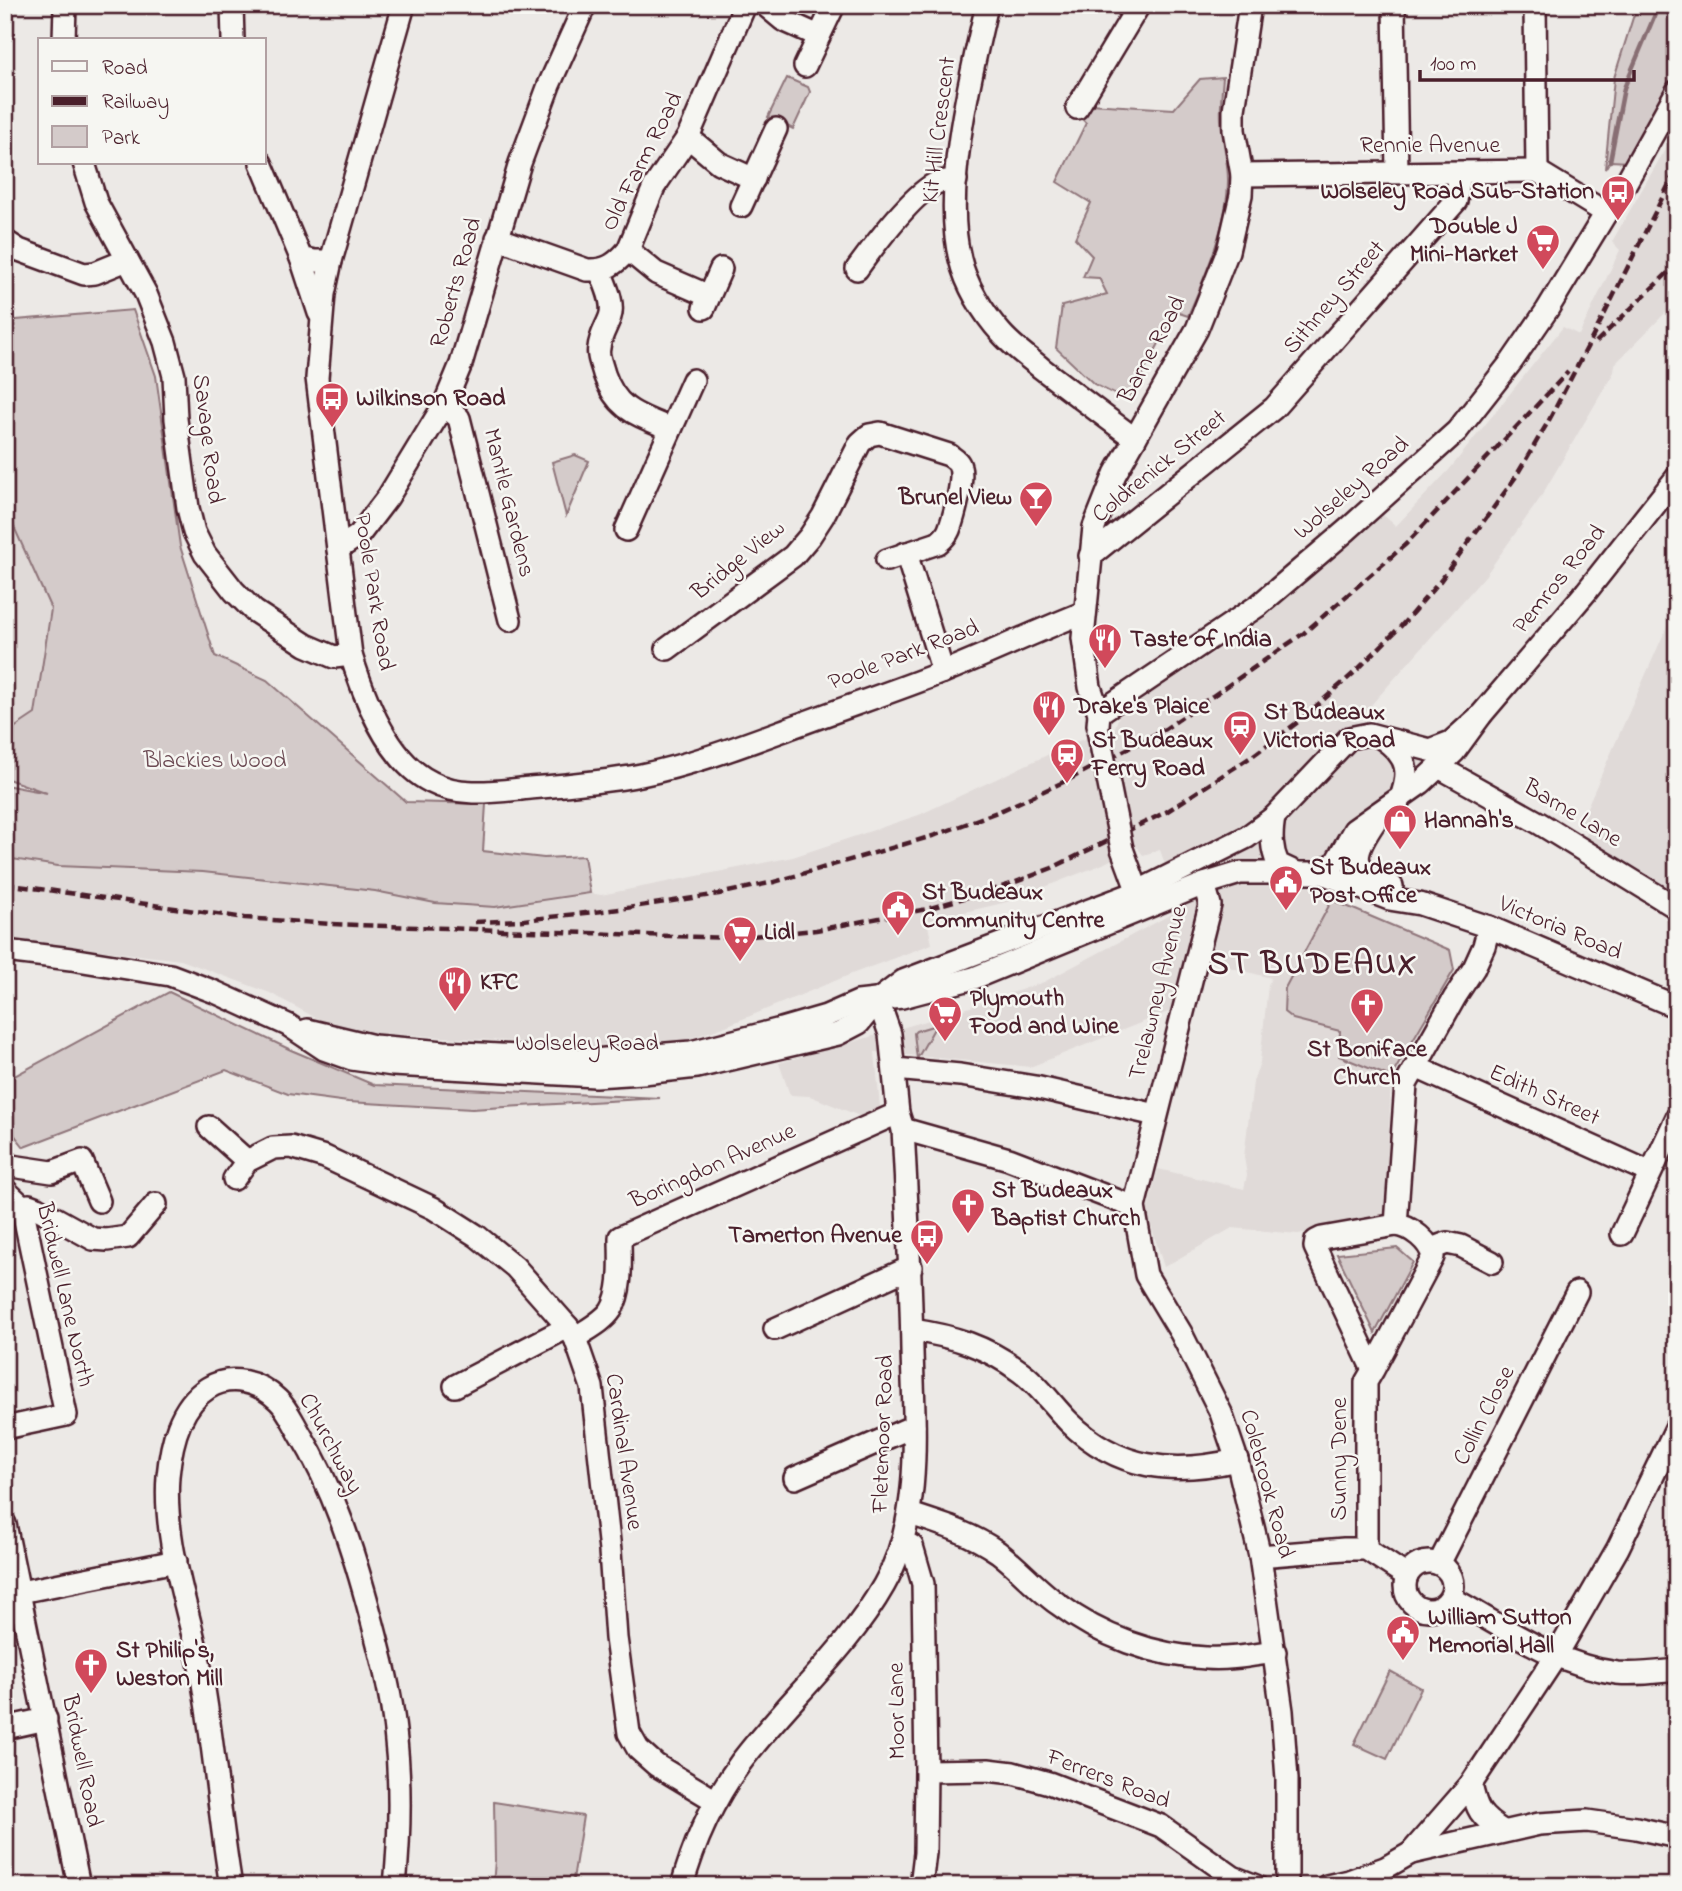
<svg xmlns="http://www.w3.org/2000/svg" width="1682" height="1891" font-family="'Indie Flower',sans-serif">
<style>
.built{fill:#e0dad8}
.green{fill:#d4cbca;stroke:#8f757a;stroke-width:2}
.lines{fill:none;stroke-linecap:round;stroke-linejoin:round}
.stream{stroke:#886e73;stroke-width:4.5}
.minor-casing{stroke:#4a1f2b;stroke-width:26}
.minor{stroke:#f6f6f2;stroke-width:21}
.rail{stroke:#4a1f2b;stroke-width:4.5;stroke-dasharray:10 5;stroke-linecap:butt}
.minor-bridge-casing{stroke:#4a1f2b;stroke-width:26;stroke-linecap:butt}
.minor-bridge{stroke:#f6f6f2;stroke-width:21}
.labels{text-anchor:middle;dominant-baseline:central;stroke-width:5;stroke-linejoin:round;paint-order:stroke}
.street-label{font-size:24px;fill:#4a1f2b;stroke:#f6f6f2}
.poi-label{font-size:24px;font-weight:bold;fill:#4a1f2b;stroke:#f6f6f2;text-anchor:start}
.park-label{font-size:24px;fill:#6c4a53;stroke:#f6f6f2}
.district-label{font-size:32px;font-weight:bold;letter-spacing:2px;fill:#4a1f2b;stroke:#f6f6f2}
</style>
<rect width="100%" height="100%" fill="#ece9e6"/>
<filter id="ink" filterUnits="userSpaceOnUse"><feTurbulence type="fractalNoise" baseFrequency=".0143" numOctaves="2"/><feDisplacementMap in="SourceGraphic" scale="14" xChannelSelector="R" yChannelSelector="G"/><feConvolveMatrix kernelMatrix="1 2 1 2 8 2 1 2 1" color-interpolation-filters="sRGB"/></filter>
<g filter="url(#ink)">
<g class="built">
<polygon points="1677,129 1677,301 1615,364 1614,372 1539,500 1485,576 1357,721 1388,726 1420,743 1442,778 1353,859 1285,988 1293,1019 1341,1031 1339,1056 1391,1077 1386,1218 1298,1234 1232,1228 1164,1267 1147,1213 1158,1169 1244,1189 1247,1175 1244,1157 1253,1082 1260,1062 1268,985 1271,978 1190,957 1173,1010 1030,1067 875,1052 880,1108 862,1117 810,1096 790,1095 779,1063 947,1015 1044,982 1181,909 1160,850 1143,855 1136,846 1103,864 1007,902 927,921 932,944 854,973 721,1028 682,1041 622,1048 360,1032 318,1019 270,993 181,960 5,939 5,859 58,866 203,872 379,891 438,903 495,907 590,893 601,895 793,857 919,815 1075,742 1114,730 1120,713 1239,636 1382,514 1396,526 1449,470 1563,327 1579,335 1620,250 1612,242 1614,238"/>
<polygon points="5,507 51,609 35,715 5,734"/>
<polygon points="1677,604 1677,897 1582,841 1590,828 1580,823"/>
</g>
<g class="green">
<polygon points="1637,5 1677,5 1677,79 1630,162 1610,161 1605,169 1614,78"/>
<path d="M1223,77C1222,91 1220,106 1221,120C1222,140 1228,160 1228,180C1228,224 1205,277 1188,316L1176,312L1128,401L1094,384L1056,348L1062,306L1107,294L1099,278L1083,277L1092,256L1075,238L1091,203L1057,182L1086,123L1080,117L1089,104L1174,109L1200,79Z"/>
<polygon points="787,78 808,87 810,92 793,129 768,117"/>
<polygon points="133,310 156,376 180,546 215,656 267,680 406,802 486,804 483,851 544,858 584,856 590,893 495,907 435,903 375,891 203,872 58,866 5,858 5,785 47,793 5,778 5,734 35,714 51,609 5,507 5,321"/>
<polygon points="575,455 589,461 566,516 552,462"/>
<polygon points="1332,900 1450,950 1454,970 1391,1077 1339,1056 1340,1031 1293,1019 1284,1012 1285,988"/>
<polygon points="169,992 291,1050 374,1085 660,1098 472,1109 348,1102 288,1094 226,1070 24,1147 5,1123 5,1081"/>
<polygon points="936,1025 917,1059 914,1033 916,1031"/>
<polygon points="1397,1248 1413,1262 1375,1333 1337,1254"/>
<polygon points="1390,1671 1421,1688 1387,1759 1354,1744"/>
<polygon points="494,1802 583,1816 572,1886 493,1886 495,1860"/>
</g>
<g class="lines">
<polyline class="stream" points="1610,161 1624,88 1659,5"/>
<g class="minor-casing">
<g id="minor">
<polyline points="232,5 233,40"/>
<path d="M404,5L331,261L324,294L317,378L351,655C364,697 388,761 431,782C461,798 498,791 530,788C567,785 605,782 641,775C695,764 746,744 798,725C846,707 895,691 943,672C990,653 1037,631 1085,612"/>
<polyline points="765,5 783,20 819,36"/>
<path d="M987,5C971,74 942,190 960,259C966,285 983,313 1001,333C1012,346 1028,357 1041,368C1072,392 1103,415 1135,439"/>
<polyline points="1394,5 1397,172"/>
<polyline points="1535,5 1537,171"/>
<polyline points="64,40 65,5"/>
<polyline points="805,66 834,5"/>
<polyline points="1077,108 1139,5"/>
<polyline points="688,137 719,163 754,179"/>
<polyline points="84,163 96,202 146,294 165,342 174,376 176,419 188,508 194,532 205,554 234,591 254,611 306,645 334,657 351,655"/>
<polyline points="261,163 301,258 314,261 331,261"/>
<polyline points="1242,175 1537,171 1606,213"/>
<polyline points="741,206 776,129"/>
<path d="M497,238L587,270C606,271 616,264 628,250L654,187L688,137L745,5"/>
<polyline points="5,241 19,250 84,274 95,273 127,260"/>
<polyline points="628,250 656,273 709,296"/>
<polyline points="301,258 319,313"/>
<path d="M857,269C873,247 915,190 939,182C944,181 951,181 956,180"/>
<path d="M600,271C605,284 615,303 610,317C606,328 600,336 599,348C597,355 602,366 604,374C617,411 638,415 671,429"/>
<polyline points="704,308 721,269"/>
<polyline points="444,405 459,418 510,620"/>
<polyline points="626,530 693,380"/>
<polyline points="338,549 359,535 388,497 444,405 461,364 520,163 549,85 585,5"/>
<polyline points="906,553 943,672"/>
<polyline points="1090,556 1274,408 1456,201 1460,173"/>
<path d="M667,649L793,556L810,536L823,516L860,443L869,435L880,433L949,455C954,459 959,461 960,467C964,480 954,517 949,530C947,535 943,539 938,543L887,560"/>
<polyline points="1099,713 1259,605 1347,530 1457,431 1512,361 1547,310 1606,213 1619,195 1677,91"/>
<polyline points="1098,725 1099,713 1090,687 1083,638 1094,527 1115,474 1197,329 1228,251 1241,195 1242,175 1234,130 1234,110 1250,5"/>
<path d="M1382,738C1408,756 1411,772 1400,800"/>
<polyline points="1439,767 1539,823 1677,908"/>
<path d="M1274,817C1271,835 1271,848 1278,864L1297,873"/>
<path d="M1376,820C1352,855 1348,869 1392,886"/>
<polyline points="1122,849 1142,903"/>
<polyline points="1322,873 1336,862 1354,830 1421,783 1454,752 1481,715 1586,592 1677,477"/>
<polyline points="1204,884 1210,905 1134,1207 1146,1275 1181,1333 1221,1413 1237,1460 1260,1556 1282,1711 1287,1779 1287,1886"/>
<polyline points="5,951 71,959 170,975 215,992 288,1025 324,1049 352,1059 393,1065 595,1076 643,1073 697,1067 838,1034 859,1023 878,1000 903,981 1137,892 1247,837 1274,817 1349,738 1369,734 1430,750 1451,742 1481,715"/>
<polyline points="307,1030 374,1046 444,1052 593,1060 691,1052 781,1029 826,1016 858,1002 902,997 974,978 1204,884 1240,873 1322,873 1389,899 1420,904 1489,927 1677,1007"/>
<polyline points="1418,1068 1649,1172"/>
<polyline points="895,1069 960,1075 1035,1087 1156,1115"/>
<polyline points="209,1127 247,1161"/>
<polyline points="903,1129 1009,1159 1134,1207"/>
<polyline points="5,1165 52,1172 82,1161 99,1201"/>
<polyline points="234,1179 247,1161 273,1148 291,1147 325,1157 433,1208 477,1236 515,1267 568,1327 575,1338 592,1387 610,1551 616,1638 629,1733 638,1749 656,1765 716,1801"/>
<polyline points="5,1190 22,1206 66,1415 5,1428"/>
<polyline points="22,1206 29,1205 37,1208 93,1239 107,1240 128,1237 156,1204"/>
<polyline points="1396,1225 1406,1084 1455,997 1474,968 1484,946 1489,927"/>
<polyline points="1622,1234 1677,1117"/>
<polyline points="1431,1249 1447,1243 1461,1246 1492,1262"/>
<polyline points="775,1329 911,1267"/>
<path d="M912,1330C953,1336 986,1346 1021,1372C1039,1385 1053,1406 1069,1422C1118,1470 1173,1475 1237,1460"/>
<path d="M575,1338C586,1330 603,1322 611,1310C623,1290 620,1259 620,1237L898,1113"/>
<polyline points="455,1386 568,1327"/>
<polyline points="795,1478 914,1426"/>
<path d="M910,1514C941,1524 971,1533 998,1552C1019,1568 1037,1589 1058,1604C1100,1636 1154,1656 1206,1658C1228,1660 1253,1655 1275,1652"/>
<polyline points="5,1524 79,1886"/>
<polyline points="903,1542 912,1546 923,1584 926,1771 925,1853 921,1886"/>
<path d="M1366,1549V1382L1373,1370L1433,1257C1430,1242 1411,1226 1396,1225L1322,1238L1316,1241L1315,1247L1373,1370"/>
<polyline points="1260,1556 1344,1549 1366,1549 1407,1576"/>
<circle cx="1429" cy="1586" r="24"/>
<polyline points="1439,1564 1577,1292"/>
<polyline points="5,1595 176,1561"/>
<path d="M1451,1598C1504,1627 1556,1665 1617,1673C1637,1675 1657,1672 1677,1670"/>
<polyline points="5,1728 46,1719"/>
<polyline points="926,1771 988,1770 1013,1773 1049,1783 1161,1826 1233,1877 1256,1886"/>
<path d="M1471,1784C1476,1809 1480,1817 1503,1831"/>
<polyline points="1411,1853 1471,1784 1556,1656 1618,1548 1677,1426"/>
<path d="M231,1886C219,1815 214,1743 201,1672C189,1608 163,1542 168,1476C171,1444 179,1406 208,1388C231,1374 258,1381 278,1400C287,1408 293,1422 299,1432C334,1489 354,1553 371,1617C381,1655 391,1692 395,1731C401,1782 400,1834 395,1886"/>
<path d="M682,1886C694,1842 714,1799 741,1762C787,1701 846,1652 884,1585C923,1517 914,1427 912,1351C911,1277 907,1203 903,1129L898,1113L890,1034L878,1000"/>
<polyline points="1327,1886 1349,1881 1385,1868 1411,1853 1539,1824 1587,1821 1636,1828 1677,1837"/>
</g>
</g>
<use href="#minor" class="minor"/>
<g class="rail">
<polyline points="1596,342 1677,264"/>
<polyline points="5,884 245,918 330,924 730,938 816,930 927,909 1008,885 1052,868 1166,812 1251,757 1298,722 1355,672 1401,626 1441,580 1515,478 1548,422 1602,319 1677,168"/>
<polyline points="475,922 524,920 620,909 719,894 774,882 936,835 1000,811 1070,779 1165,729 1304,633 1406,544 1568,372"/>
</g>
<g class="minor-bridge-casing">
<polyline id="minor-bridge" points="1098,730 1122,849"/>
</g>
<use href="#minor-bridge" class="minor-bridge"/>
</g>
</g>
<defs>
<g id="bus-pin" transform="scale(1.75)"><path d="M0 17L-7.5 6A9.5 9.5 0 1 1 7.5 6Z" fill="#d1495b" stroke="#f6f6f2"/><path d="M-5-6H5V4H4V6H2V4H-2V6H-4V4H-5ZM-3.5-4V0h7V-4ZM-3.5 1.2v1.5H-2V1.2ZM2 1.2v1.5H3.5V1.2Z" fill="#fff"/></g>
<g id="supermarket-pin" transform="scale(1.75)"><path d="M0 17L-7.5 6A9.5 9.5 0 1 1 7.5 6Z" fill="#d1495b" stroke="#f6f6f2"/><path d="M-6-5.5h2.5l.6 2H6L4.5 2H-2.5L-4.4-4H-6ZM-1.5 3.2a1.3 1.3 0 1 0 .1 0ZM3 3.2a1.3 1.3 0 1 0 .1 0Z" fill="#fff"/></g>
<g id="bar-pin" transform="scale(1.75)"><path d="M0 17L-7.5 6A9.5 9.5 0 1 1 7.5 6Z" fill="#d1495b" stroke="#f6f6f2"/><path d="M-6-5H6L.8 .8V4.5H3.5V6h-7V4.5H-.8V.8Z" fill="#fff"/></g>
<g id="restaurant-pin" transform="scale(1.75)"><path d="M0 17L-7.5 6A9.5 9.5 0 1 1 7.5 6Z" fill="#d1495b" stroke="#f6f6f2"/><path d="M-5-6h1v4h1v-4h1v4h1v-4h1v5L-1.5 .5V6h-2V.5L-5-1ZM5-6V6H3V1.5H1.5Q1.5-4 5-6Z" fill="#fff"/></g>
<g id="station-pin" transform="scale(1.75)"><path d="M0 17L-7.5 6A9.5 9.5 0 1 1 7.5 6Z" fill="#d1495b" stroke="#f6f6f2"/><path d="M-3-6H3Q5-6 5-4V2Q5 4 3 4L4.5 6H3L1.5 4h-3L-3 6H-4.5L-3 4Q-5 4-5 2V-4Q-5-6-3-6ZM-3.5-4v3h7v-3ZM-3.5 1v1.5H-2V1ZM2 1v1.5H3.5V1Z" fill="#fff"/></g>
<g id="shop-pin" transform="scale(1.75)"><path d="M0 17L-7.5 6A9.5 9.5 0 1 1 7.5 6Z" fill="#d1495b" stroke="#f6f6f2"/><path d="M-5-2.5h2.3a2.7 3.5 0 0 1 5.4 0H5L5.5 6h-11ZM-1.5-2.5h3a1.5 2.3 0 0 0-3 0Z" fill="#fff"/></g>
<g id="civic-pin" transform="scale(1.75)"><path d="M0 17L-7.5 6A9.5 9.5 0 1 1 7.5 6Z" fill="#d1495b" stroke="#f6f6f2"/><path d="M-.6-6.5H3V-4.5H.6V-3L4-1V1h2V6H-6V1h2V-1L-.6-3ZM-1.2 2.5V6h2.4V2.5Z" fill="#fff"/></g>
<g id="church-pin" transform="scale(1.75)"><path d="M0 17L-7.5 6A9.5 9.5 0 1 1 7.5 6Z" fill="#d1495b" stroke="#f6f6f2"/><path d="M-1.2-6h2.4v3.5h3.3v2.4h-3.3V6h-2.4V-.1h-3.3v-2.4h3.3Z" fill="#fff"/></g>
</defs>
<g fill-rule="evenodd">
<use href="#bus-pin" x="1618" y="192"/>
<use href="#supermarket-pin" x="1543" y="241"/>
<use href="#bus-pin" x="332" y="399"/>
<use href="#bar-pin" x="1036" y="498"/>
<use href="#restaurant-pin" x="1105" y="640"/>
<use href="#restaurant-pin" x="1049" y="707"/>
<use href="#station-pin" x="1240" y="727"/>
<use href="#station-pin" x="1067" y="755"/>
<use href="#shop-pin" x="1400" y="821"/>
<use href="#civic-pin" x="1286" y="882"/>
<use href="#civic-pin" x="898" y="907"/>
<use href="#supermarket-pin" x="740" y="933"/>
<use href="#restaurant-pin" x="455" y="983"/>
<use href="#church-pin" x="1367" y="1005"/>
<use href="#supermarket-pin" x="945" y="1013"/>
<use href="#church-pin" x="968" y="1205"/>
<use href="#bus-pin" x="927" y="1236"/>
<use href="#civic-pin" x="1403" y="1632"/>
<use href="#church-pin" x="91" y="1665"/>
</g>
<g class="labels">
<g class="street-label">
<text transform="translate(940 130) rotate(-83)">Kit Hill Crescent</text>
<text x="1430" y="146">Rennie Avenue</text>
<text transform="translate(643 162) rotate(-63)">Old Farm Road</text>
<text transform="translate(457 283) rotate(-74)">Roberts Road</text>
<text transform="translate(1335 298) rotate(-49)">Sithney Street</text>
<text transform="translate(1153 350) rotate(-62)">Barne Road</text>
<text transform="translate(207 439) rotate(83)">Savage Road</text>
<text transform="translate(1160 467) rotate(-39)">Coldrenick Street</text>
<text transform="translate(1352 489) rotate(-41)">Wolseley Road</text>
<text transform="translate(508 503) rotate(76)">Mantle Gardens</text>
<text transform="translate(739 561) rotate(-39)">Bridge View</text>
<text transform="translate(1560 580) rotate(-51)">Pemros Road</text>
<text transform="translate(373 592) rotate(81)">Poole Park Road</text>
<text transform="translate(904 656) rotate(-21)">Poole Park Road</text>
<text transform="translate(1572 814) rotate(31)">Barne Lane</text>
<text transform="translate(1560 929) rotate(23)">Victoria Road</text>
<text transform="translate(1159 993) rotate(-76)">Trelawney Avenue</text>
<text x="587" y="1044">Wolseley Road</text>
<text transform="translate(1544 1096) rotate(24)">Edith Street</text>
<text transform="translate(713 1167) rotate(-24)">Boringdon Avenue</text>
<text transform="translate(64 1295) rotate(77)">Bridwell Lane North</text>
<text transform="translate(1485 1416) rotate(-63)">Collin Close</text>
<text transform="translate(884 1434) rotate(-88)">Fletemoor Road</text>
<text transform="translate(330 1444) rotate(62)">Churchway</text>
<text transform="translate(623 1452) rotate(82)">Cardinal Avenue</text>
<text transform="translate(1340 1459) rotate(-90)">Sunny Dene</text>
<text transform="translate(1266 1484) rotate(75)">Colebrook Road</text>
<text transform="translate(898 1711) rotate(-91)">Moor Lane</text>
<text transform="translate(81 1761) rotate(79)">Bridwell Road</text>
<text transform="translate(1108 1780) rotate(21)">Ferrers Road</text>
</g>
<g class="poi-label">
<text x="1594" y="192" text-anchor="end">Wolseley Road Sub-Station</text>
<text x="1518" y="227" text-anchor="end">Double J<tspan x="1518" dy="28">Mini-Market</tspan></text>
<text x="356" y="399">Wilkinson Road</text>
<text x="1012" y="498" text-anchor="end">Brunel View</text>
<text x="1130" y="640">Taste of India</text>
<text x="1074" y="707">Drake's Plaice</text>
<text x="1264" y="713">St Budeaux<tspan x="1264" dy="28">Victoria Road</tspan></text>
<text x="1092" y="741">St Budeaux<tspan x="1092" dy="28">Ferry Road</tspan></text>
<text x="1424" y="821">Hannah's</text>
<text x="1310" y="868">St Budeaux<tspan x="1310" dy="28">Post Office</tspan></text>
<text x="922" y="893">St Budeaux<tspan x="922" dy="28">Community Centre</tspan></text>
<text x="764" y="933">Lidl</text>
<text x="480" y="983">KFC</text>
<text x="970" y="999">Plymouth<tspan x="970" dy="28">Food and Wine</tspan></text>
<text x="1367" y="1050" text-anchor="middle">St Boniface<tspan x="1367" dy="28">Church</tspan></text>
<text x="992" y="1191">St Budeaux<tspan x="992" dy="28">Baptist Church</tspan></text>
<text x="902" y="1236" text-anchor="end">Tamerton Avenue</text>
<text x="1428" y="1618">William Sutton<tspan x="1428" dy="28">Memorial Hall</tspan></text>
<text x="116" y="1651">St Philip's,<tspan x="116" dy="28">Weston Mill</tspan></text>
</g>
<g class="park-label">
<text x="215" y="761">Blackies Wood</text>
</g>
<g class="district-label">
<text x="1313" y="965">ST BUDEAUX</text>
</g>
</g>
<rect width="1682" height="1891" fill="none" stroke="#f6f6f2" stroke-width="28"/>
<rect x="14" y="14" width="1654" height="1863" fill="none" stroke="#4a1f2b" stroke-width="2.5" filter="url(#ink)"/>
<rect x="38" y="38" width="228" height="126" fill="#f6f6f2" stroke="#b1a0a2" stroke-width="2"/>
<rect x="52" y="61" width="35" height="10" fill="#f6f6f2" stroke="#b1a0a2" stroke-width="2"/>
<text x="102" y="74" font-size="21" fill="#4a1f2b">Road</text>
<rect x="52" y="96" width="35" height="10" fill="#4a1f2b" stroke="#b1a0a2" stroke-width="2"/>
<text x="102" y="108" font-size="21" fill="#4a1f2b">Railway</text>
<rect x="52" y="126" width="35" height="21" fill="#d4cbca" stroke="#b1a0a2" stroke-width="2"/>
<text x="102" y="144" font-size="21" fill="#4a1f2b">Park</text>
<path d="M1420 70v10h214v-10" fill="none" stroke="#4a1f2b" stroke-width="3.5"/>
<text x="1430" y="70" font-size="21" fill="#4a1f2b" stroke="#f6f6f2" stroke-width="5" paint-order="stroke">100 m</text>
</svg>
